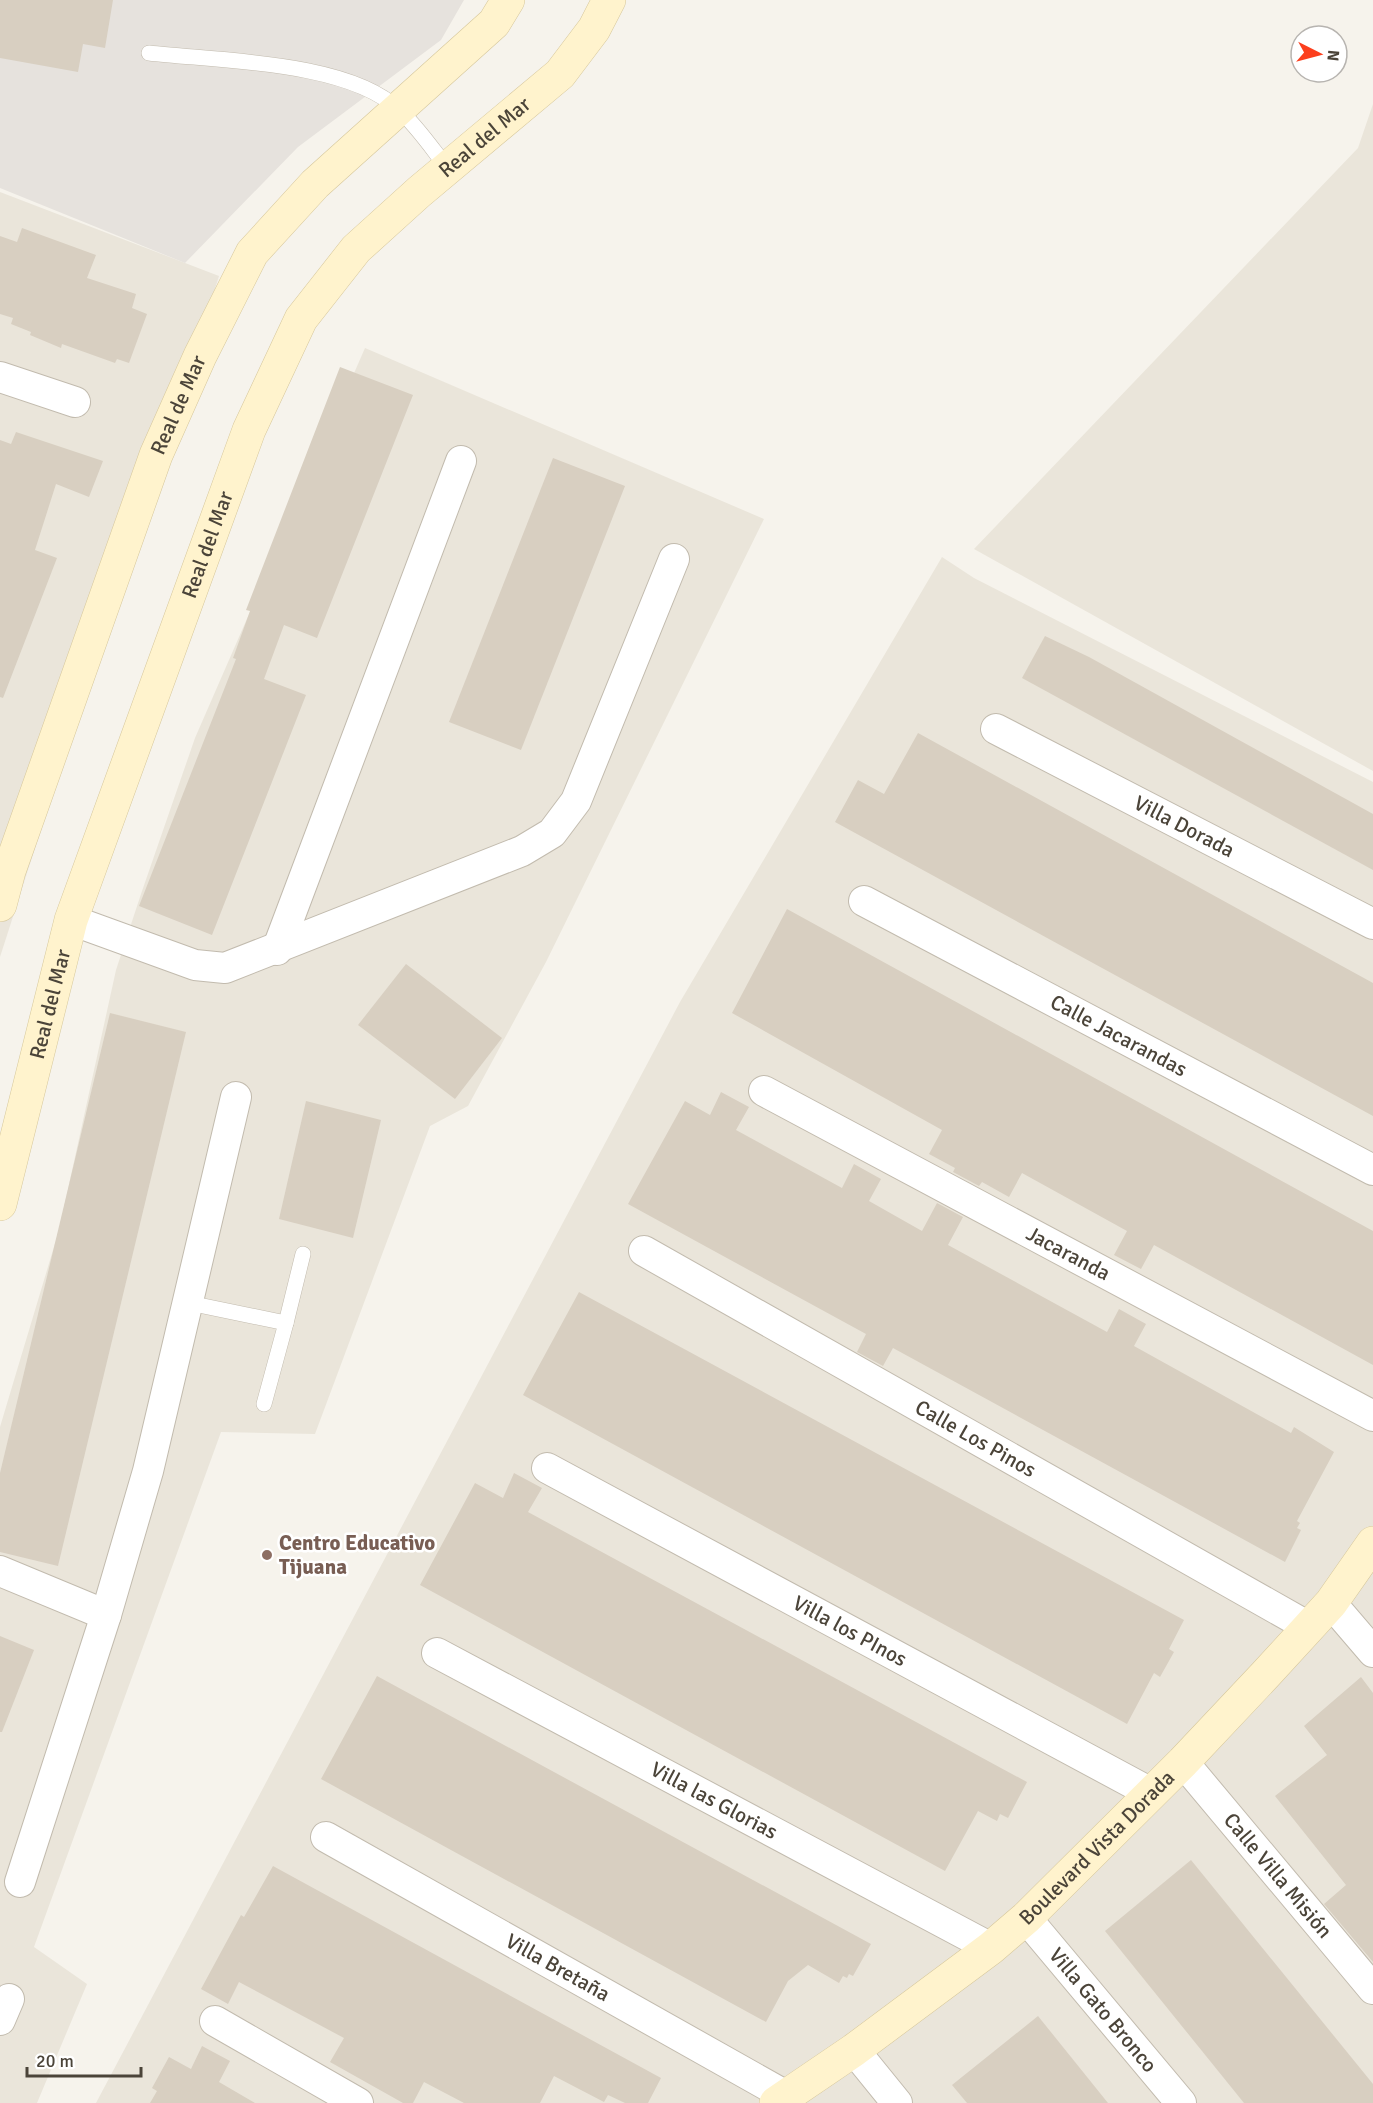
<svg xmlns="http://www.w3.org/2000/svg" width="1373" height="2103" font-family="Signika,sans-serif">
<style>
.residential{fill:#eae5da}
.industrial{fill:#e6e2dd}
.building{fill:#d8cfc1}
.lines{fill:none;stroke-linecap:round;stroke-linejoin:round}
.lane-casing{stroke:#c2bbae;stroke-width:16}
.street-casing{stroke:#c2bbae;stroke-width:32}
.secondary-casing{stroke:#d6c79b;stroke-width:34}
.lane{stroke:#fff;stroke-width:15}
.street{stroke:#fff;stroke-width:30}
.secondary{stroke:#fff3cd;stroke-width:33}
.education-dot{fill:#8d6e63;stroke:#fff;stroke-width:2}
.labels{text-anchor:middle;dominant-baseline:central;stroke-width:5;stroke-linejoin:round;paint-order:stroke}
.street-label{font-size:21px;fill:#4b4439;stroke:#fff}
.education-label{font-size:21px;font-weight:bold;fill:#785e54;stroke:#fff;text-anchor:start}
</style>
<rect width="100%" height="100%" fill="#f6f3ec"/>
<g class="residential">
<polygon points="1373,104 1373,771 974,549 1358,148"/>
<polygon points="0,192 219,276 0,957"/>
<polygon points="365,348 764,519 546,962 468,1106 430,1126 315,1434 221,1432 34,1947 87,1984 37,2103 0,2103 0,1427 59,1230 116,970 141,894 195,738"/>
<polygon points="942,557 974,578 1373,782 1373,2103 96,2103 680,1002"/>
</g>
<polygon class="industrial" points="0,0 464,0 441,40 298,147 185,263 0,188"/>
<g class="building">
<polygon points="0,0 113,0 105,48 83,44 78,72 0,58"/>
<polygon points="22,228 96,255 87,278 136,294 132,308 147,314 129,363 117,359 115,363 62,344 61,348 30,335 31,332 11,324 13,318 0,314 0,236 17,242"/>
<polygon points="340,367 413,395 317,638 284,625 264,679 306,695 212,935 139,906 236,659 233,658 250,611 246,610"/>
<polygon points="16,432 103,461 89,497 56,484 35,550 57,558 3,698 0,697 0,440 11,444"/>
<polygon points="553,458 625,486 521,750 449,722"/>
<polygon points="1045,636 1089,657 1373,814 1373,870 1022,678"/>
<polygon points="918,733 1373,983 1373,1116 835,822 858,780 884,794"/>
<polygon points="787,909 1373,1231 1373,1365 1154,1245 1141,1269 1114,1255 1127,1231 1022,1173 1009,1197 982,1182 979,1186 953,1172 955,1168 929,1154 942,1130 732,1013"/>
<polygon points="406,964 502,1038 455,1099 358,1025"/>
<polygon points="110,1013 186,1032 58,1566 0,1552 0,1473"/>
<polygon points="721,1092 749,1107 736,1130 842,1188 854,1164 881,1179 869,1201 922,1231 937,1203 963,1217 948,1245 1107,1332 1119,1309 1146,1324 1134,1346 1291,1433 1294,1427 1334,1452 1297,1521 1300,1523 1297,1528 1301,1530 1285,1562 893,1348 883,1366 857,1352 866,1334 628,1204 685,1101 710,1115"/>
<polygon points="306,1101 381,1120 353,1238 279,1219"/>
<polygon points="579,1292 1184,1620 1169,1649 1174,1652 1160,1677 1154,1673 1127,1724 523,1395"/>
<polygon points="514,1473 542,1488 528,1512 1027,1782 1008,1818 1000,1814 997,1821 978,1811 945,1871 420,1585 475,1483 503,1498"/>
<polygon points="0,1636 34,1650 2,1732 0,1732"/>
<polygon points="377,1676 871,1944 853,1976 849,1974 847,1978 843,1976 839,1983 808,1965 788,1981 766,2022 321,1779"/>
<polygon points="1361,1677 1373,1693 1373,1962 1324,1904 1346,1885 1275,1796 1327,1755 1304,1726"/>
<polygon points="1191,1860 1373,2084 1373,2103 1244,2103 1105,1931"/>
<polygon points="273,1866 661,2078 648,2103 625,2103 608,2095 604,2102 554,2076 540,2103 464,2103 424,2082 413,2103 403,2103 330,2062 344,2038 239,1982 228,2004 201,1989 241,1915 244,1917"/>
<polygon points="1038,2016 1108,2103 967,2103 952,2085"/>
<polygon points="202,2046 230,2061 219,2082 255,2103 150,2103 157,2091 152,2088 169,2057 191,2069"/>
</g>
<g class="lines">
<g class="lane-casing">
<g id="lane">
<path d="M149,53C218,61 349,61 399,110C418,127 433,150 449,170"/>
<polyline points="189,1303 286,1323 264,1404"/>
<polyline points="286,1323 303,1254"/>
</g>
</g>
<g class="street-casing">
<g id="street">
<polyline points="0,377 75,402"/>
<path id="s1" d="M996,729L1373,924"/>
<path id="s2" d="M864,901L1373,1170"/>
<polyline points="71,920 195,965 225,968 522,851 552,833 576,801 674,559"/>
<polyline points="277,950 461,461"/>
<path id="s3" d="M764,1091L1373,1416"/>
<path id="s4" d="M644,1251L1307,1626"/>
<path id="s5" d="M547,1468L1151,1793"/>
<polyline points="0,1571 106,1615"/>
<polyline points="1331,1603 1373,1652"/>
<path id="s6" d="M437,1653L991,1948"/>
<path id="s7" d="M1183,1762L1373,1989"/>
<path id="s8" d="M326,1837L788,2097"/>
<polyline points="20,1882 106,1615 148,1471 236,1097"/>
<path id="s9" d="M1026,1918L1181,2103"/>
<polyline points="0,2020 9,1999"/>
<polyline points="215,2021 358,2103"/>
<polyline points="854,2050 897,2103"/>
</g>
</g>
<g class="secondary-casing">
<g id="secondary">
<path id="s10" d="M0,905L9,871L156,455L200,356L252,253L315,184L494,23L508,0"/>
<path id="s11" d="M0,1204L71,920L249,430L301,319L356,249L419,192L560,74L594,29L609,0"/>
<path id="s12" d="M776,2103L854,2050L991,1948L1026,1918L1183,1762L1265,1675L1331,1603L1373,1543"/>
</g>
</g>
<use href="#lane" class="lane"/>
<use href="#street" class="street"/>
<use href="#secondary" class="secondary"/>
</g>
<circle class="education-dot" cx="267" cy="1555" r="6"/>
<g class="labels">
<g class="street-label">
<text stroke="none"><textPath href="#s11" startOffset="1196">Real del Mar</textPath></text>
<text stroke="none"><textPath href="#s10" startOffset="531">Real de Mar</textPath></text>
<text stroke="none"><textPath href="#s11" startOffset="692">Real del Mar</textPath></text>
<text stroke="none"><textPath href="#s1" startOffset="212">Villa Dorada</textPath></text>
<text stroke="none"><textPath href="#s11" startOffset="206">Real del Mar</textPath></text>
<text stroke="none"><textPath href="#s2" startOffset="288">Calle Jacarandas</textPath></text>
<text stroke="none"><textPath href="#s3" startOffset="345">Jacaranda</textPath></text>
<text stroke="none"><textPath href="#s4" startOffset="381">Calle Los Pinos</textPath></text>
<text stroke="none"><textPath href="#s5" startOffset="344">Villa los PInos</textPath></text>
<text stroke="none"><textPath href="#s6" startOffset="314">Villa las Glorias</textPath></text>
<text stroke="none"><textPath href="#s12" startOffset="411">Boulevard Vista Dorada</textPath></text>
<text stroke="none"><textPath href="#s7" startOffset="148">Calle Villa Misión</textPath></text>
<text stroke="none"><textPath href="#s8" startOffset="266">Villa Bretaña</textPath></text>
<text stroke="none"><textPath href="#s9" startOffset="120">Villa Gato Bronco</textPath></text>
</g>
<g class="education-label">
<text x="279" y="1543">Centro Educativo<tspan x="279" dy="24">Tijuana</tspan></text>
</g>
</g>
<g transform="translate(1319 54) rotate(96)"><circle r="28" fill="#ffffff" stroke="#b7b4b0" stroke-width="1.5"/>
<path d="M0-4.5L10 22L0 15L-10 22Z" fill="#fc3f1d"/>
<text y="-9" font-size="16" font-weight="bold" text-anchor="middle" fill="#4b4439">N</text>
</g>
<path d="M27 2067v9h114v-9" fill="none" stroke="#4b4439" stroke-width="3"/>
<text x="36" y="2067" font-size="18" fill="#4b4439" stroke="#ffffff" stroke-width="4.5" paint-order="stroke">20 m</text>
</svg>
